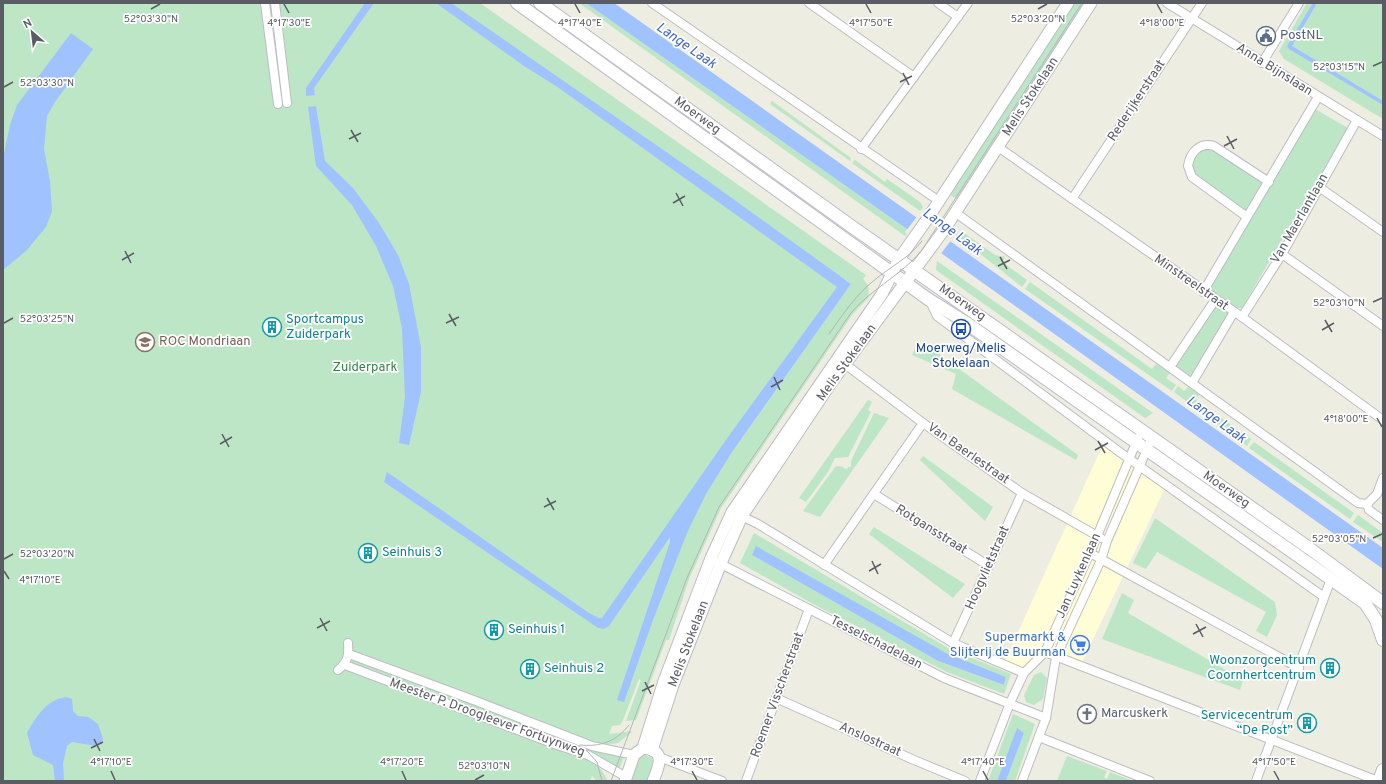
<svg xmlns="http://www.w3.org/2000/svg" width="1386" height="784" font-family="Overpass,sans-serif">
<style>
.commercial{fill:#fefdd6}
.green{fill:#bde6c6;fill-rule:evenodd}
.water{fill:#a0c2ff}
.pier{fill:#edede1}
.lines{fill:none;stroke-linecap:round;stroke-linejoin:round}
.minor-casing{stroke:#bcbdc3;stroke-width:10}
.tertiary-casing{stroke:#bcbdc3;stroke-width:13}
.secondary-casing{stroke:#bcbec6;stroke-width:14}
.minor{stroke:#fff;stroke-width:8}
.tertiary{stroke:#fff;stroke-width:11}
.secondary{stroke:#fff;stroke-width:12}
.tram{stroke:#b5b5b6;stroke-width:1}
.ticks{fill:none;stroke:#5a5c63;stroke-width:1.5}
.labels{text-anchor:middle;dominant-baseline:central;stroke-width:3.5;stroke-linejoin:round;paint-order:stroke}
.service-label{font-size:13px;fill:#4e5e75;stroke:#fff;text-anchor:start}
.street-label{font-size:13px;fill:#5a5c63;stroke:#fff}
.culture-label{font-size:13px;fill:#0d838f;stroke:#fff;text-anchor:start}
.education-label{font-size:13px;fill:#785e54;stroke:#fff;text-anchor:start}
.transit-label{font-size:13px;fill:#164399;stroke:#fff}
.park-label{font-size:13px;fill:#328246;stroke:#fff}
.shop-label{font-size:13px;fill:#366cbe;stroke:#fff;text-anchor:end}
.worship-label{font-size:13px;fill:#5b616d;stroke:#fff;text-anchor:start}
.water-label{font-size:14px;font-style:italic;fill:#4065c4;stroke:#fff}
.ticks-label{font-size:10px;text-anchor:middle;fill:#5a5c63;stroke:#fff;stroke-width:3.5;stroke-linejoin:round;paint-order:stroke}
</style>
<rect width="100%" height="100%" fill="#edede1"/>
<polygon class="commercial" points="1104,442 1166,486 1079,669 1040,655 1024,671 1004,663"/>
<g class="green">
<path d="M3,3H480L866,275L863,279L868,285L869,297L852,315L721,508L689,579L669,640H666L636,720L626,721L641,680L639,679L623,720L620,725L612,726L609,734L633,731L618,743L604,745L624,756L619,770L596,764L602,771L608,781H597L592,776L590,781H3ZM845,279L851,284L731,454Z"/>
<polygon points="579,3 586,3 907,229 905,232 907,234 905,236"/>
<polygon points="1075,3 1087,3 960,201 947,193 1060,20 1063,22"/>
<polygon points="1307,3 1383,3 1383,119 1284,59 1279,51"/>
<polygon points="772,101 851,158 850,161 770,104"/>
<polygon points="1315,109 1348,128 1242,308 1238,308 1230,314 1191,380 1173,366 1212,302 1212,291 1210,286 1252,215 1193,176 1190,170 1194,153 1208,146 1270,186"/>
<polygon points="855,160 885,182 887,179 920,202 923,207 920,211 852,163"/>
<polygon points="963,232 995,255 1005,257 1002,262 1027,280 1022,287 955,234"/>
<polygon points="937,261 1153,413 1145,418 936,270"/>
<polygon points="1030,282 1152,369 1156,364 1170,373 1166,378 1176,385 1172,391 1025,289"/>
<polygon points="917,345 924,349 926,345 1078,455 1076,460 952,389 956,374 912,355"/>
<polygon points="1178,386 1184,391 1188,387 1199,394 1196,400 1251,439 1247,446 1174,392"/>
<polygon points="868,400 872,402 868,410 871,412 848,457 835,458 828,472 806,502 799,498"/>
<polygon points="874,413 889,418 820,517 803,511 836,466 844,467 843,468 847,469 848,467 851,467 851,461"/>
<polygon points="1254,442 1354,513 1350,519 1249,448"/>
<polygon points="923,456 993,507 985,521 920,460"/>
<polygon points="1358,515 1383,533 1383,542 1353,522"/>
<polygon points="1155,518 1275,602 1277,615 1267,637 1256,631 1266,612 1157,552 1146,569 1133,563"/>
<polygon points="874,527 965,584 953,598 869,534"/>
<path d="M754,533L948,648L1011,674L1004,694L947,672L813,604L740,563ZM752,555L946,653L1006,677L1004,685L938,661Z"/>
<polygon points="1122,593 1134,600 1128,613 1243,680 1240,690 1102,639"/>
<polygon points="1041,672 1047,678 1043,699 1034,705 1026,702 1024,695 1034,675"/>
<polygon points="1013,714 1035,724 1015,781 1006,781 1024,733 1017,729 997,781 988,781"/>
<path d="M646,755L652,758L654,764L647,781H632C630,774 636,762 640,756Z"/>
<polygon points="1067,756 1107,771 1104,777 1107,779 1110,772 1133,781 1057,781"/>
</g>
<g class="water">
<polygon points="365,3 374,3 314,88 315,95 306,96 306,88"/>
<polygon points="436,3 451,3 711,183 851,284 730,455 706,494 687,533 653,620 624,702 617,700 670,542 670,537 609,626 604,629 598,628 384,482 387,472 589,613 599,618 602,618 728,437 837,287 556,86 524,66"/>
<polygon points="586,3 614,3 1383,548 1383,569 941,253"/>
<polygon points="1313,3 1317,3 1292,46 1383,101 1383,105 1289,49 1287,46"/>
<polygon points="71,33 93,49 55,102 47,116 44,149 50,181 52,211 46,227 26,251 3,270 3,158 10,125 17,105"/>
<polygon points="316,106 325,161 353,188 379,223 398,255 409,284 421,347 421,392 409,445 399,443 405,397 402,328 393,286 376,246 352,205 316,166 308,107"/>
<polygon points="756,546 946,653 1006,677 1004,685 938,661 752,555"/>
<path d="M66,697L72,699L73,711L78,716L88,717L98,724L103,739L102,742L96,746L72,742L67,746L63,763L64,781H55L53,765L33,755L27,733C36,717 46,700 66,697Z"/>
<polygon points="1017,728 1024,733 1006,781 997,781"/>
</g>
<polygon class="pier" points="918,215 952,239 940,255 906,231"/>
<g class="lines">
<g class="minor-casing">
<g id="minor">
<polyline points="265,3 278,104"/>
<polyline points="275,3 287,103"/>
<polyline points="652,3 939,201"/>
<polyline points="809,3 914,77"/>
<polyline points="938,3 958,17"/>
<polyline points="1167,3 1383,136"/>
<polyline points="1262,63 1299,3"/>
<polyline points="998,147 1242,317 1383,420"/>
<polyline points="861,149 968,3"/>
<polyline points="1319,187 1383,232"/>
<polyline points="1072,199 1202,3"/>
<polyline points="956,213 1358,503 1367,504"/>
<path d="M1247,217L1192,177L1188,166C1190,152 1200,142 1214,146L1269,182"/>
<polyline points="1282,254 1383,326"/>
<polyline points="1203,292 1318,97"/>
<polyline points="930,301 937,316 1121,453 1324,597"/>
<polyline points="1242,317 1282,254 1357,120"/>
<polyline points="841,361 923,423 1022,493 1101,538"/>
<polyline points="1170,367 1215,300"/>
<polyline points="1192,383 1234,312"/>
<polyline points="874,494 989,566"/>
<polyline points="1367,504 1377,494 1383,478"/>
<polyline points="1367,504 1369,510 1383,520"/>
<polyline points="737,514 758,524 953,643 1024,673"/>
<polyline points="1090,553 1299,668"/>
<polyline points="717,562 944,678 1046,718"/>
<polyline points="824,565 923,423"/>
<polyline points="953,643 1022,493"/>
<polyline points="1045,652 1378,781"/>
<polyline points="349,654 476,701 592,746 634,755"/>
<polyline points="345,665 557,745 588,755 626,777"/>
<path d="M338,670C348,662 349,655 348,643"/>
<polyline points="776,698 914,760 965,781"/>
<polyline points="1039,737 1150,781"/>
<polyline points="659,757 722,781"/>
<polyline points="746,781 809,609"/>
<polyline points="980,781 1010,703 1024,673 1045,652 1090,553 1138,438"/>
<polyline points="1022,781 1046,718 1056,657 1101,560 1107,541 1152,438"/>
<polyline points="1256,781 1331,579"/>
</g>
</g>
<g class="tertiary-casing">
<g id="tertiary">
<polyline points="643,748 664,681 711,558 732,512 882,294 899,259 928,218 1068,3"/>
<polyline points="652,750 673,685 721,563 742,516 831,383 944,230 1091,3"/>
<path d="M625,781L634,755L643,748C667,750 659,766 653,781"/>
</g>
</g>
<g class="secondary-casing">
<g id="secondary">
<polyline points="517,3 928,299 965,322 1365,603 1376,620 1383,640"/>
<polyline points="540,3 851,226 1309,548 1383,603"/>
<polyline points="1379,781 1383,770"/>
</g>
</g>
<use href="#minor" class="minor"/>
<use href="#tertiary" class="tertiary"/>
<use href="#secondary" class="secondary"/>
<g class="tram">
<path d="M829,334C843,314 857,293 877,278C892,266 910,257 922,241"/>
<polyline points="520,724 587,751 597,762 602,781"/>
<path d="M580,745C600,747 616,742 629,725"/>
<path d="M611,781L687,578L719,507L851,313C872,288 902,275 922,250L1082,3"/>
</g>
</g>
<path class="ticks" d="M284,4L289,13M575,4L580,13M866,4L871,13M1157,4L1162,13M151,9L160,4M1038,9L1047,4M1373,66L1382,62M903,73L909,85M900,82L912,76M4,87L13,82M351,130L358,142M1227,136L1234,149M349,139L361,133M1224,146L1237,139M676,193L683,206M673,203L685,196M125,251L131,263M1000,257L1007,269M122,260L134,253M998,266L1010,260M1373,302L1382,298M449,314L456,326M1325,320L1332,332M4,323L13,318M446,323L459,317M1322,330L1334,323M774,377L780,390M771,387L783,380M1377,418L1382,427M222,434L229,447M1098,441L1105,453M220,444L232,437M1095,450L1108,443M547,498L554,510M544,507L556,501M1373,538L1382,534M4,559L13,554M872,561L878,574M4,571L9,579M869,571L881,564M320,618L327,631M1196,624L1203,637M317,628L330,621M1193,634L1206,627M645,682L651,694M642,691L654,685M94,739L100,751M91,748L103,742M111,771L115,780M402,771L406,780M692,771L697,780M983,771L988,780M1274,771L1279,780M475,780L484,775"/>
<defs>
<g id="civic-ring" transform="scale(1)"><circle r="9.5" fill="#fff" stroke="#5c6f8a" stroke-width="1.5"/><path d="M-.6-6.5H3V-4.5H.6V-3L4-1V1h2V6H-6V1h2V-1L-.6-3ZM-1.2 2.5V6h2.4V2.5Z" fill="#5c6f8a"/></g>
<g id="building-ring" transform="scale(1)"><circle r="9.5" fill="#fff" stroke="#0f9aa8" stroke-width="1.5"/><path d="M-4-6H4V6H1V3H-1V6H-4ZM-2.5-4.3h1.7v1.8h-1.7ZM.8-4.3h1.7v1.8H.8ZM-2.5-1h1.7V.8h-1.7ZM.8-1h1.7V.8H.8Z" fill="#0f9aa8"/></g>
<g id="bus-ring" transform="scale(1)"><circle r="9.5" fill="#fff" stroke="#1a4fb4" stroke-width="1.5"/><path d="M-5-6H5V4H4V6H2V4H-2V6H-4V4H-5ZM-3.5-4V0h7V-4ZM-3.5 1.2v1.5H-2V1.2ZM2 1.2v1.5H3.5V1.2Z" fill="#1a4fb4"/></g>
<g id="university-ring" transform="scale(1)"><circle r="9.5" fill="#fff" stroke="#8d6e63" stroke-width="1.5"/><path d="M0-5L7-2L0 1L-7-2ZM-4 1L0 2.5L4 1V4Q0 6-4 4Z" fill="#8d6e63"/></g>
<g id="supermarket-ring" transform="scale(1)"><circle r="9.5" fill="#fff" stroke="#3f7fe0" stroke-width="1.5"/><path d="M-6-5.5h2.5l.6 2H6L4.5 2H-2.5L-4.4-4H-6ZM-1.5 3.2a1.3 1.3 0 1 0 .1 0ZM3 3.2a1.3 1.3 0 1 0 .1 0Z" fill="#3f7fe0"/></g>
<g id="church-ring" transform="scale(1)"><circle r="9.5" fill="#fff" stroke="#6b7280" stroke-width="1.5"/><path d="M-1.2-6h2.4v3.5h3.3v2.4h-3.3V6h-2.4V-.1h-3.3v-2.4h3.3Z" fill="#6b7280"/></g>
</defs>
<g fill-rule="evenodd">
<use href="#civic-ring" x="1266" y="36"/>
<use href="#building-ring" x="272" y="327"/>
<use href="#bus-ring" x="961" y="329"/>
<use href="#university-ring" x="145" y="342"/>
<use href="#building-ring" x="368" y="553"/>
<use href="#building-ring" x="494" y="630"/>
<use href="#supermarket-ring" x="1080" y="645"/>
<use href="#building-ring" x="1330" y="668"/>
<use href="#building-ring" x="530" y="669"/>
<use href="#church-ring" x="1087" y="714"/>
<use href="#building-ring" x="1307" y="723"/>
</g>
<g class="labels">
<g class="service-label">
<text x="1280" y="36">PostNL</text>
</g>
<g class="street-label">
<text transform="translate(1274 70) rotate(32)">Anna Bijnslaan</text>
<text transform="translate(1031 97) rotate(-57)">Melis Stokelaan</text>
<text transform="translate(1137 101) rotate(-57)">Rederijkerstraat</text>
<text transform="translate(697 116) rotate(36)">Moerweg</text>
<text transform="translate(1300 219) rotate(-60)">Van Maerlantlaan</text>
<text transform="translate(1191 283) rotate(35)">Minstreelstraat</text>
<text transform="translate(962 303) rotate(35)">Moerweg</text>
<text transform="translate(847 363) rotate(-54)">Melis Stokelaan</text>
<text transform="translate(968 454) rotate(35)">Van Baerlestraat</text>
<text transform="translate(1226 490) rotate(35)">Moerweg</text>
<text transform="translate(931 530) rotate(32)">Rotgansstraat</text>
<text transform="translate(988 568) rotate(-66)">Hoogvlietstraat</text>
<text transform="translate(1079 576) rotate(-66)">Jan Luykenlaan</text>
<text transform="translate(876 643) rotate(27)">Tesselschadelaan</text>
<text transform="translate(689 644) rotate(-69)">Melis Stokelaan</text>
<text transform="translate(778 695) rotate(-70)">Roemer Visscherstraat</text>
<text transform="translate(487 718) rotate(20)">Meester P. Droogleever Fortuynweg</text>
<text transform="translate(870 740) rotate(24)">Anslostraat</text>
</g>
<g class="culture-label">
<text x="286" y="320">Sportcampus<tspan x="286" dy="15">Zuiderpark</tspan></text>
<text x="382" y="553">Seinhuis 3</text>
<text x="508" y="630">Seinhuis 1</text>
<text x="1316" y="661" text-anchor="end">Woonzorgcentrum<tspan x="1316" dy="15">Coornhertcentrum</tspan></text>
<text x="544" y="669">Seinhuis 2</text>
<text x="1293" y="716" text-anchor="end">Servicecentrum<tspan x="1293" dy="15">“De Post”</tspan></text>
</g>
<g class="education-label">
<text x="159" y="342">ROC Mondriaan</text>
</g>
<g class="transit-label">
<text x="961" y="349">Moerweg/Melis<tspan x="961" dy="15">Stokelaan</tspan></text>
</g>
<g class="park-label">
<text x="365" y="368">Zuiderpark</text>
</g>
<g class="shop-label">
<text x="1066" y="638">Supermarkt &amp;<tspan x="1066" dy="15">Slijterij de Buurman</tspan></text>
</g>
<g class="worship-label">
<text x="1101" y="714">Marcuskerk</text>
</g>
<g class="water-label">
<text transform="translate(686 46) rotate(35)">Lange Laak</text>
<text transform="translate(952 232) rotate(36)">Lange Laak</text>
<text transform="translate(1216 420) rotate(36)">Lange Laak</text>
</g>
</g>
<g class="ticks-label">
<text x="151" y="22">52°03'30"N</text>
<text x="1038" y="22">52°03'20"N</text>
<text x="289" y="26">4°17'30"E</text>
<text x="580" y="26">4°17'40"E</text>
<text x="871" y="26">4°17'50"E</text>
<text x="1162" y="26">4°18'00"E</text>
<text x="1339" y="70">52°03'15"N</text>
<text x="47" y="86">52°03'30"N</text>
<text x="1339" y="306">52°03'10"N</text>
<text x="47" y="322">52°03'25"N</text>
<text x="1346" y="422">4°18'00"E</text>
<text x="1339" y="542">52°03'05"N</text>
<text x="47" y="557">52°03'20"N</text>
<text x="40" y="583">4°17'10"E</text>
<text x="111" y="765">4°17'10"E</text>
<text x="402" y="765">4°17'20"E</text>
<text x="692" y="765">4°17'30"E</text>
<text x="983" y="765">4°17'40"E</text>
<text x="1274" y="765">4°17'50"E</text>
<text x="484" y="769">52°03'10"N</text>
</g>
<rect width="1386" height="784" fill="none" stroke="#5a5c63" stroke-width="8"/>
<g transform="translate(32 32) rotate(332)" stroke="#ffffff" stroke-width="3" paint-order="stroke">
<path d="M0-3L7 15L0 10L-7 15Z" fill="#5a5c63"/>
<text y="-6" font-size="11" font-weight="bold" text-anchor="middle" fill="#5a5c63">N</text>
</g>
</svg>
